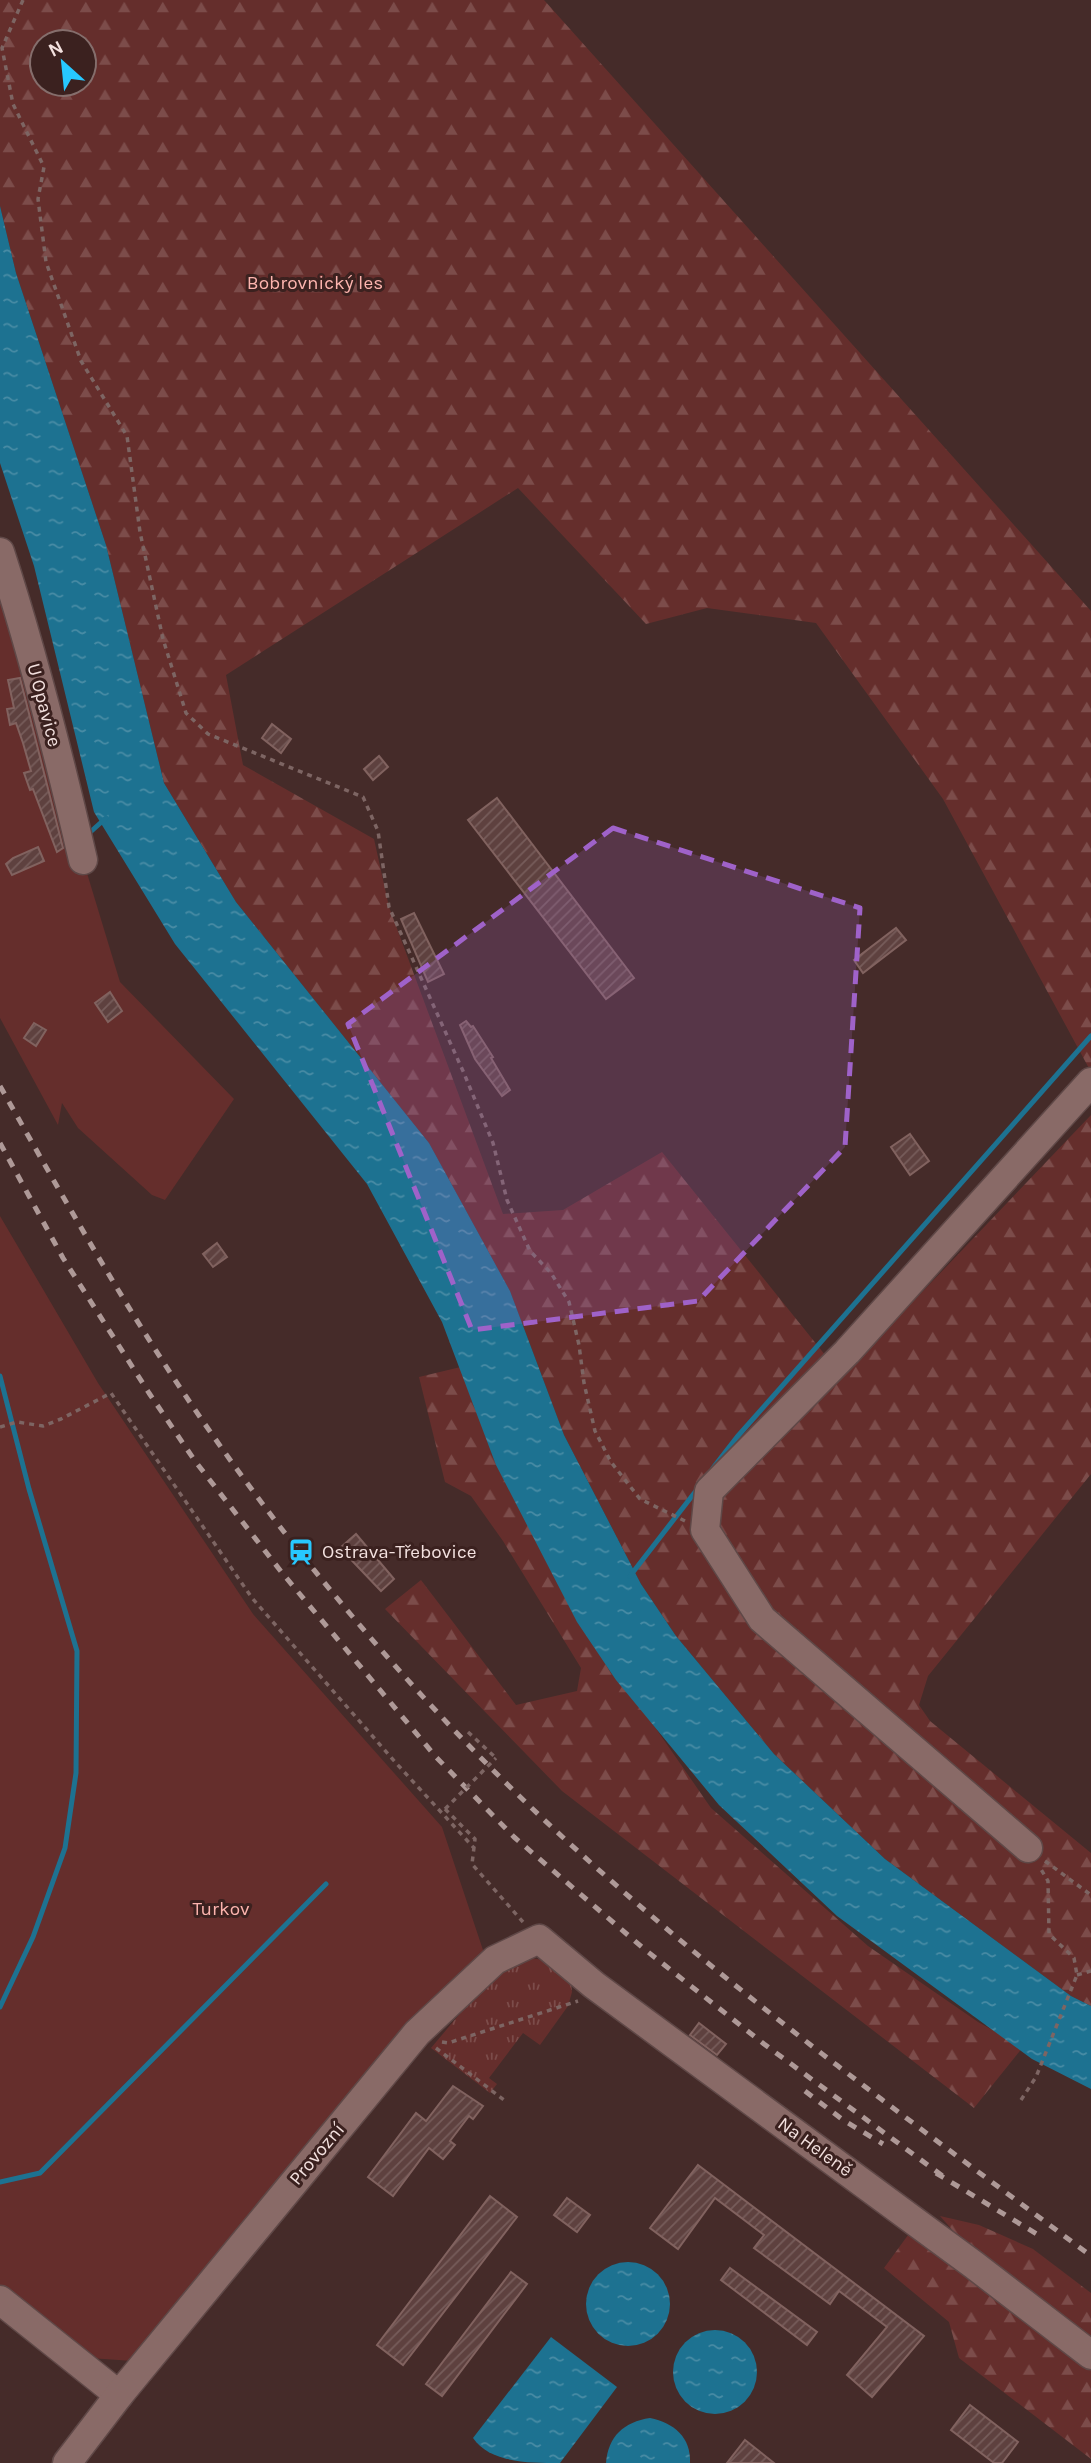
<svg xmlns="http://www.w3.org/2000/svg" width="1091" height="2463" font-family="Karla,sans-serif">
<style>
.grass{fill:url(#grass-tufts)}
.forest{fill:url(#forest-firs);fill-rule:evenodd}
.green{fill:#652e2c}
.water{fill:url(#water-ripples)}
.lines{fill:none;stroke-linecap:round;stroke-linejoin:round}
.stream{stroke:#1d7291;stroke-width:5}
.building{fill:url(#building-hatch);stroke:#81625f;stroke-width:2}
.minor-casing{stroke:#5f4847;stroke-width:31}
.path{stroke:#7d6563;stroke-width:3.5;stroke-dasharray:5 5;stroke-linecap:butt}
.minor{stroke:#896a67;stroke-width:28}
.rail{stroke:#ae9997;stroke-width:5;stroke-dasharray:9 9;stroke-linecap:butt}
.path-bridge{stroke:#7d6563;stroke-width:3.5;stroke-dasharray:5 5;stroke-linecap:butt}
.marked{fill:#9f62c9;fill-opacity:0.2;stroke:#9f62c9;stroke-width:5;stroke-dasharray:14 9;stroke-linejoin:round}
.labels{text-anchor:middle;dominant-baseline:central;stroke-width:6;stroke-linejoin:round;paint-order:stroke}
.park-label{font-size:19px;fill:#fdb4ae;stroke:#3b211f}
.street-label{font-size:19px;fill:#f3e1df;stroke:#3b211f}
.poi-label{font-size:19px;fill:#f3e1df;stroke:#3b211f;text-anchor:start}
</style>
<defs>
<pattern id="grass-tufts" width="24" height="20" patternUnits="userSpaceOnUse" patternTransform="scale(1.75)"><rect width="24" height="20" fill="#652e2c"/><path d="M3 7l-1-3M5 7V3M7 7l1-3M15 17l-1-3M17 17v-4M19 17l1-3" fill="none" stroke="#7c4c4a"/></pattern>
<pattern id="forest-firs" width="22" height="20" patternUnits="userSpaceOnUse" patternTransform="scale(1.75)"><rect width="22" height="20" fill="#652e2c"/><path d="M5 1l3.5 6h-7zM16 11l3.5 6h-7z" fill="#7c4c4a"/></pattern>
<pattern id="water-ripples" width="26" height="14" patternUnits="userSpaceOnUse" patternTransform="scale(1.75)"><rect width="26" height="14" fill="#1d7291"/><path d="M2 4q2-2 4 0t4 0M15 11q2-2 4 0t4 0" fill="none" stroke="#498ca5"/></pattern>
<pattern id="building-hatch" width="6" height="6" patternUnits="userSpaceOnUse" patternTransform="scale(1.75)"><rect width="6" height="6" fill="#5e413f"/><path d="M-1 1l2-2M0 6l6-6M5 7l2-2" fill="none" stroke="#765c5a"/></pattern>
</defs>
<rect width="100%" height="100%" fill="#452b29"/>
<polygon class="grass" points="531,1958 544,1960 571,1983 572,1992 568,2006 540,2045 523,2033 489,2078 497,2084 490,2093 431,2048 479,1991 495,1977"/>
<g class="forest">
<path d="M0,0H544L1091,611V1072L943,799L816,623L707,608L646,624L518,488L226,675L243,765L374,839L389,907L503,1214L563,1210L662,1152L842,1376L1091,1115V1474L928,1676L919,1705L930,1721L1091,1853V2006L1071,1996L885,1859L774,1754L676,1636L641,1584L564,1435L510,1291L429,1143L236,902L164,783L106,545L16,273L0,206ZM42,42H84V84H42Z"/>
<polygon points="469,1365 582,1622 711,1808 868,1946 978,2022 1023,2047 974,2108 562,1791 385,1609 421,1580 516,1705 577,1691 581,1668 503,1541 471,1496 445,1482 419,1377"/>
<polygon points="940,2216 979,2225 1033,2249 1091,2293 1091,2345 977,2258"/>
<polygon points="911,2231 1091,2368 1091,2459 959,2358 949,2322 884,2268"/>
</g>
<g class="green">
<polygon points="0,586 120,982 234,1099 165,1200 152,1195 78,1128 62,1103 58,1125 0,1018"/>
<polygon points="0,1216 98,1383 253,1614 442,1827 486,1959 133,2361 89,2358 0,2285"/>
</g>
<g class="water">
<polygon points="0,206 16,273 106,545 164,783 236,902 429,1143 510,1291 564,1435 641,1584 676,1636 774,1754 885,1859 1071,1996 1091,2006 1091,2089 1032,2059 837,1916 719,1805 616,1680 577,1622 496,1465 442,1322 367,1184 175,944 94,812 34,566 0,463"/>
<circle cx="628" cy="2304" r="42"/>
<circle cx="715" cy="2372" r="42"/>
<path d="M551,2337L617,2387L560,2463C529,2463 490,2463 473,2438Z"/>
<path d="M650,2418C674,2423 691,2437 690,2463H606C608,2436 624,2422 650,2418Z"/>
</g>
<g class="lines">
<g class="stream">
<polyline points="87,835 106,818"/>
<polyline points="0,1376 29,1489 77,1651 76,1773 65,1848 33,1937 0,2007"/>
<polyline points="713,1468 737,1437 1091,1036"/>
<polyline points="630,1576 699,1487"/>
<polyline points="0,2182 40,2173 326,1884"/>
</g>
</g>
<g class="building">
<polygon points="20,678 63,848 57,852 33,789 30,790 24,773 31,771 23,743 16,723 10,725 7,709 14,708 8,680"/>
<polygon points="272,724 291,739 281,753 262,738"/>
<polygon points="379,756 388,767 373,780 364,769"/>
<polygon points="497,798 634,978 606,999 468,820"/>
<polygon points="38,847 44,861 12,875 6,864 13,858"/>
<polygon points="414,913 444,974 428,982 401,919"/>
<polygon points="896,928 906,940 863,973 854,960"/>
<polygon points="110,992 122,1011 108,1022 95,1003"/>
<polygon points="466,1021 471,1027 473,1026 493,1057 491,1058 510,1090 502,1096 475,1059 460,1025"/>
<polygon points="34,1023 46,1030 36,1046 24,1038"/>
<polygon points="910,1134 929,1161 910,1175 891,1147"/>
<polygon points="217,1243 227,1257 213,1267 203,1254"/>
<polygon points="356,1534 394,1579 381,1591 340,1548"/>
<polygon points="699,2023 726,2044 717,2055 690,2035"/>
<polygon points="453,2086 483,2106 473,2119 469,2116 450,2141 455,2145 443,2159 429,2148 393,2196 368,2177 416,2113 426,2121"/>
<polygon points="698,2165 924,2336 872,2397 847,2375 887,2327 839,2291 830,2304 754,2248 764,2235 715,2198 678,2249 650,2228"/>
<polygon points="490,2196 517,2217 403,2365 377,2345"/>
<polygon points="567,2198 590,2215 577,2232 554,2215"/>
<polygon points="730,2268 817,2332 807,2345 721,2280"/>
<polygon points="511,2272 527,2284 442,2396 426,2384"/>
<polygon points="970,2405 1018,2442 1002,2463 994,2463 951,2430"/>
<polygon points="745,2440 774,2463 727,2463"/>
</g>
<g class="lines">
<g class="minor-casing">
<g id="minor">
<path d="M0,552C33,653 59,756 83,860"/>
<polyline points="1028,1848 762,1619 705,1530 709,1491 847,1352 1091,1082"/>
<polyline points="0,2300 119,2395"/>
<polyline points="67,2463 119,2395 417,2033 495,1960 539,1939 594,1985 974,2265 1091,2355"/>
</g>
</g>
<g class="path">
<polyline points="23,0 2,48 13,104 44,167 38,199 46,262 81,361 127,436 140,532 163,639 186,713 208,734 363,797 378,831 389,907 463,1071 493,1143 507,1200 530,1251 551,1273 569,1302 579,1345 584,1383 595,1431 611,1462 640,1499 685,1521"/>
<polyline points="0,1427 17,1422 43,1426 61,1419 111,1393 252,1598 396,1763 474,1848"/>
<polyline points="468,1732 496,1758"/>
<polyline points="445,1809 475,1839 472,1864 523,1922"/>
<polyline points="1045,1861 1091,1895"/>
<polyline points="1077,1975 1091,1971"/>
<polyline points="442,2042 448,2043 578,2001"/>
<polyline points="436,2048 504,2100"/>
<polyline points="1021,2100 1036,2077 1077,1975 1074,1958 1049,1934 1048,1881 1039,1866"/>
</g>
<use href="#minor" class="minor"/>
<g class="rail">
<path d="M0,1086C68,1206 136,1327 216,1440C309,1572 422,1704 539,1815C710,1977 903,2115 1091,2256"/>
<polyline points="0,1143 63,1258 149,1393 195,1461 283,1574 436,1757 514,1837 643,1948 764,2044 944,2177"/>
<polyline points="805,2091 843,2120 883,2144"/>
<polyline points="936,2173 1040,2236"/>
</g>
<polyline class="path-bridge" points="445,1809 496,1758"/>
</g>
<path class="marked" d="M613,828L860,908L845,1147L698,1301L472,1330L348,1024Z"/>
<defs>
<g id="station-bare" transform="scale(2.1)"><path d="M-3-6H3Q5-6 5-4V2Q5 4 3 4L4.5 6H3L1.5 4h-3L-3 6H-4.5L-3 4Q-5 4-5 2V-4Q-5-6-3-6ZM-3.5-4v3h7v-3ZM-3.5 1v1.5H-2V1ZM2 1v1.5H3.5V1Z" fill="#27c8ff" stroke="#3b211f" stroke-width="2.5" paint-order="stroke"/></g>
</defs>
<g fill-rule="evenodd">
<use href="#station-bare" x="301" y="1552"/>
</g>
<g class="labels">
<g class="park-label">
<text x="315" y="283">Bobrovnický les</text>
<text x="221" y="1909">Turkov</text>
</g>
<g class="street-label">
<text transform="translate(44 705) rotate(75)">U Opavice</text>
<text transform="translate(815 2147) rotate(36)">Na Heleně</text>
<text transform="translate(317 2154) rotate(-50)">Provozní</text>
</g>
<g class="poi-label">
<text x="322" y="1552">Ostrava-Třebovice</text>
</g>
</g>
<g transform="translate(63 63) rotate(333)"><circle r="33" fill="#3b211f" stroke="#856e6c" stroke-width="2"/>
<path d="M0-5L12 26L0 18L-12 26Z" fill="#27c8ff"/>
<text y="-10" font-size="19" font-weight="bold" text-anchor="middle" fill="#f3e1df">N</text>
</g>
</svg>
